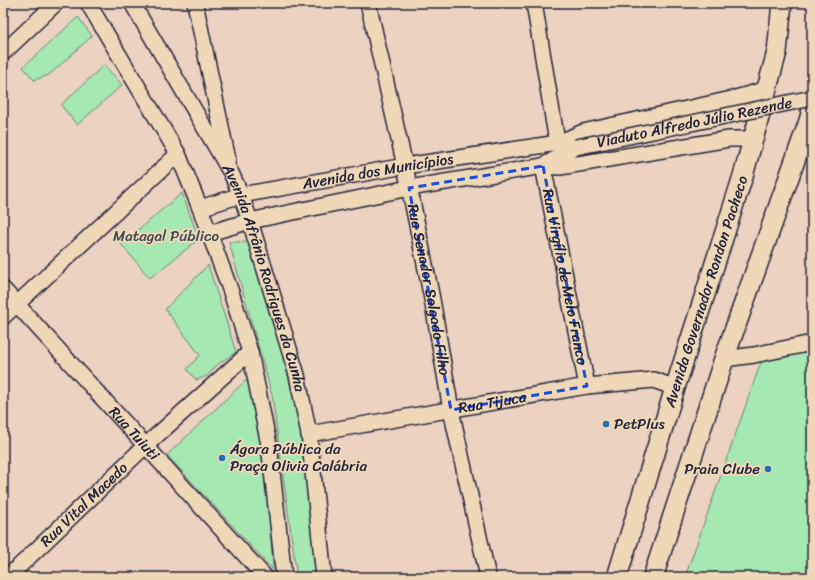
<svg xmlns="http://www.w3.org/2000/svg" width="815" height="580" font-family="Sriracha,sans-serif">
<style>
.green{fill:#a6e8b2;stroke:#648576}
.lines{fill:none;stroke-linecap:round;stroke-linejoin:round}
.minor-casing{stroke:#22223b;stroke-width:18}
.major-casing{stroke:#22223b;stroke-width:22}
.minor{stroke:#efd8b8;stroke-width:15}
.major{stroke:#efd8b8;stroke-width:19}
.minor-bridge-casing{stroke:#22223b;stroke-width:18;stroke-linecap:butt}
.minor-bridge{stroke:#efd8b8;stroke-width:15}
.marked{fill:none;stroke:#1d4ed8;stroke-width:3;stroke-dasharray:8 5;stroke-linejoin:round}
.poi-dot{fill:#1f6fb2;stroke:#efd8b8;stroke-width:1.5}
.labels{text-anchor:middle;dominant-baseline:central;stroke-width:4;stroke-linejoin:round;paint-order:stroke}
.street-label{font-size:15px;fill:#22223b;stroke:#efd8b8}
.park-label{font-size:15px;fill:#3c4a53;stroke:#efd8b8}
.poi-label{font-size:15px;fill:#22223b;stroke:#efd8b8;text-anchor:start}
</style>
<rect width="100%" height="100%" fill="#ebd2c1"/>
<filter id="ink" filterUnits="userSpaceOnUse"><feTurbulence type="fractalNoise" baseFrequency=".025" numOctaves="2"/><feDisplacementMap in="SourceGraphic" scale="8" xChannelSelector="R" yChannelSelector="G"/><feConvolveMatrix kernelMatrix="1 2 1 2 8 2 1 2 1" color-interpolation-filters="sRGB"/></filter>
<g filter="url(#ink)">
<g class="green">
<polygon points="78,17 92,36 49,75 34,80 23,67"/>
<polygon points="104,65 122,85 77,125 61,105"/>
<polygon points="182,193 199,239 150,278 121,244"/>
<polygon points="229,242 248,242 275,321 298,418 319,577 297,577 272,395"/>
<polygon points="208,265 236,352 218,364 207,376 196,380 187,369 200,355 165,309"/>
<polygon points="812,351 812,577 685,577 761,362"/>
<polygon points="245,381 250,382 266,465 273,570 167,455"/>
</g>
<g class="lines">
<g class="minor-casing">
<g id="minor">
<polyline points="88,3 178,154 200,208 231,292 250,352 269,445 284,577"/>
<path id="s1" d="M132,3L231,173L241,195L250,221L297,375L309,434L324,577"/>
<polyline points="195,3 228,160"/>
<path id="s2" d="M368,3L405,166L432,299L451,410L488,577"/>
<polyline points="534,3 555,130 558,143"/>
<polyline points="3,53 56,3"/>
<path id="s3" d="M543,166L587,386"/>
<polyline points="543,166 576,147"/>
<path id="s4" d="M200,208L241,195L405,166L558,143L583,132L736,98L767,89"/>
<polyline points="209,233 250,221 409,188 543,166 560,167 729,139 754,139"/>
<path id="s5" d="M3,289L265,577"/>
<polyline points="3,317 178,154"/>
<polyline points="724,359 754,355 812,343"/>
<path id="s6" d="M309,434L587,386L654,380L675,388"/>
<path id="s7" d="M8,577L145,446L250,352"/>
</g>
</g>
<g class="major-casing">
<g id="major">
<path id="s8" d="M617,577L675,388L743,176L777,52L782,3"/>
<polyline points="653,577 724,359 808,124 812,110"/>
</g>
</g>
<use href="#minor" class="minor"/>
<use href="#major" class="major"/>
<g class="minor-bridge-casing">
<g id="minor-bridge">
<path id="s9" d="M576,147L812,98"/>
</g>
</g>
<use href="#minor-bridge" class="minor-bridge"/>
</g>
</g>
<path class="marked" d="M543,166L587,386L451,410L409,188Z"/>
<g class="poi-dot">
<circle cx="606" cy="424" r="4"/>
<circle cx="222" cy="458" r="4"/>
<circle cx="768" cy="469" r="4"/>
</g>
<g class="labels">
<g class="street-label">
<text stroke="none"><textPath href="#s9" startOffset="121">Viaduto Alfredo Júlio Rezende</textPath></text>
<text stroke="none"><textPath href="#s4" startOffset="182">Avenida dos Municípios</textPath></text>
<text stroke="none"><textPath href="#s3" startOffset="113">Rua Virgílio de Melo Franco</textPath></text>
<text stroke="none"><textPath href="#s1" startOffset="307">Avenida Afrânio Rodrigues da Cunha</textPath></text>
<text stroke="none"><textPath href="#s2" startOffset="293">Rua Senador Salgado Filho</textPath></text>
<text stroke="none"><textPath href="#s8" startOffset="299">Avenida Governador Rondon Pacheco</textPath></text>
<text stroke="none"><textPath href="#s6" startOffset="186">Rua Tijuca</textPath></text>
<text stroke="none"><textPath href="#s5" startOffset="195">Rua Tuiuti</textPath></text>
<text stroke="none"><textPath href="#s7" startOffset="105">Rua Vital Macedo</textPath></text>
</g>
<g class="park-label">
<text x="166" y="236">Matagal Público</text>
</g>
<g class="poi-label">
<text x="614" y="424">PetPlus</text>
<text x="230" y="449">Ágora Pública da<tspan x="230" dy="17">Praça Olivia Calábria</tspan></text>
<text x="760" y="469" text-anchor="end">Praia Clube</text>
</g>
</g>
<rect width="815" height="580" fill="none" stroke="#efd8b8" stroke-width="16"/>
<rect x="8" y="8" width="799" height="564" fill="none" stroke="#22223b" stroke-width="1.5" filter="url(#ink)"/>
</svg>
